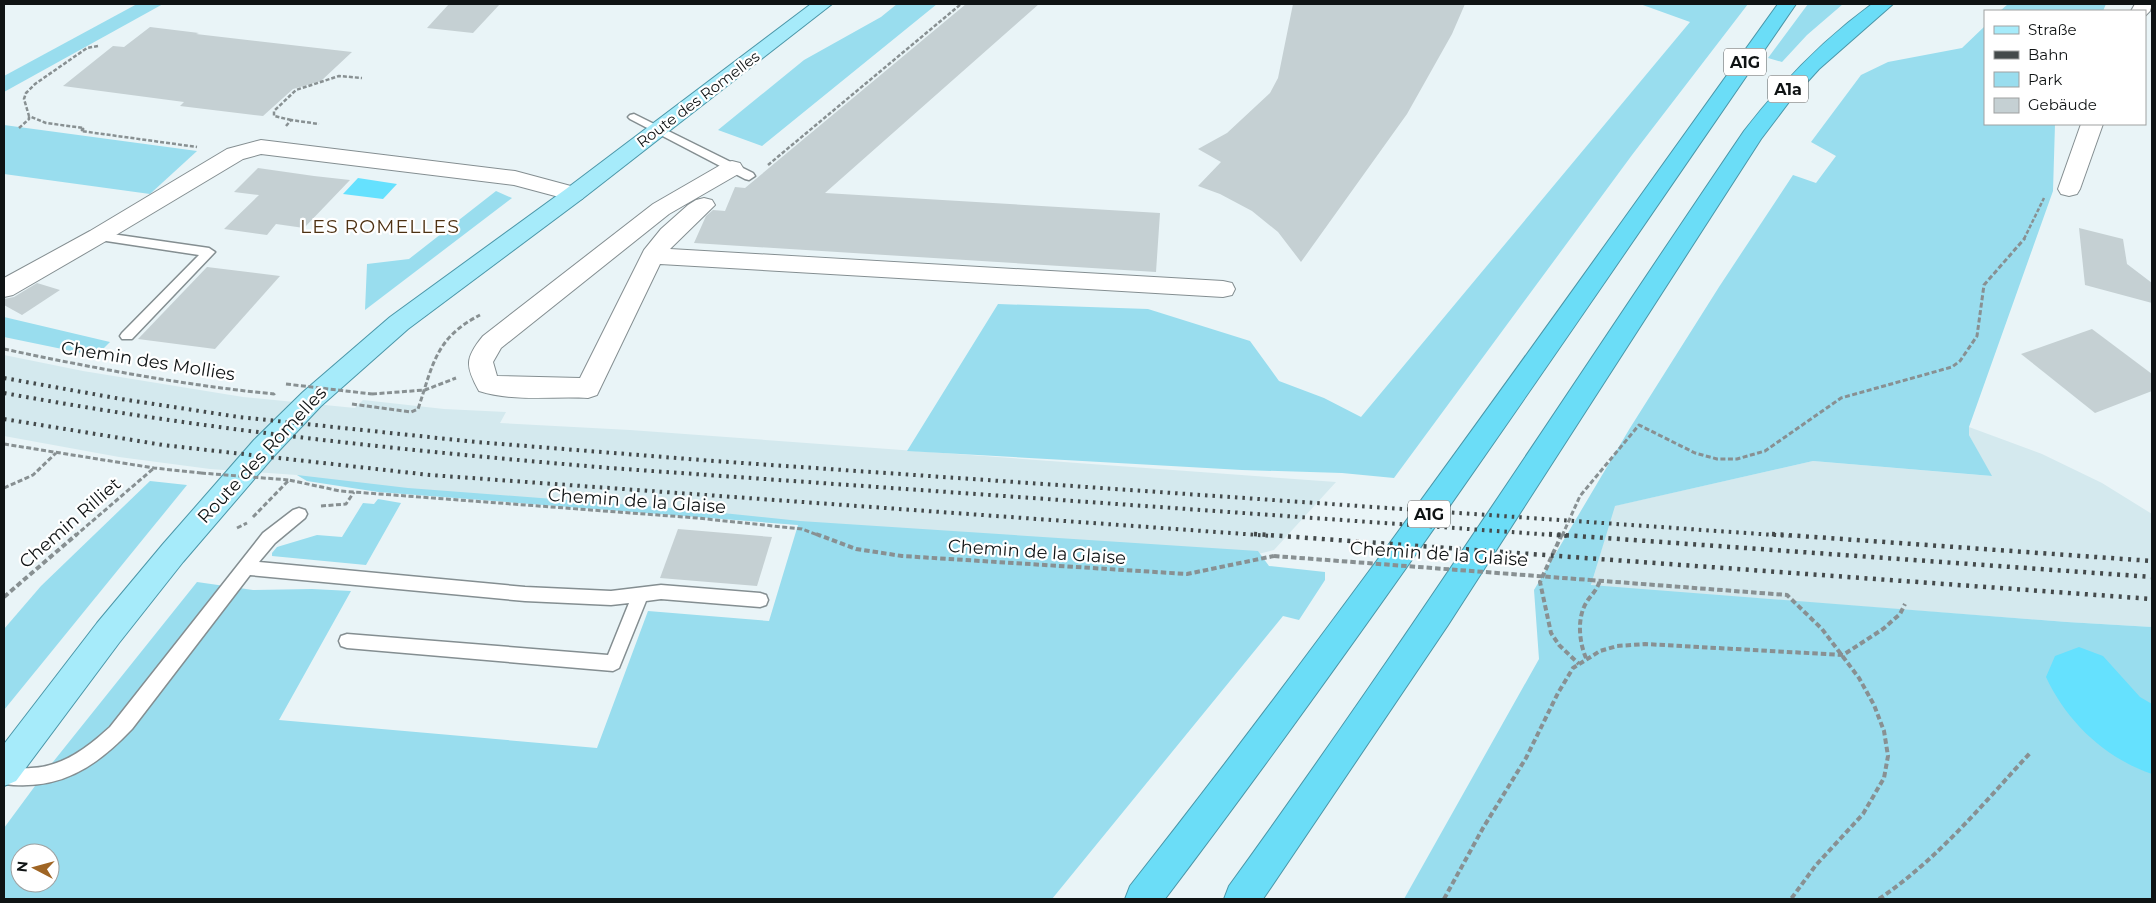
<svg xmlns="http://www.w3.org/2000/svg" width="2156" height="903" font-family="Montserrat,sans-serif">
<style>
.built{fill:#d4e9ee}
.green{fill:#9de;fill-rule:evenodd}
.water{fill:#65e1fe}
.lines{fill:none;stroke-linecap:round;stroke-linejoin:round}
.river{fill:#65e1fe;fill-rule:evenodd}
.building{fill:#c5d0d3}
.lane-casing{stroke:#848e91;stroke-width:3}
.street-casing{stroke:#848e91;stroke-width:2}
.primary-casing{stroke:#4b96a8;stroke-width:2}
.highway-casing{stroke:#4b96a8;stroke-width:2}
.path-far2{stroke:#889092;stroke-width:2.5;stroke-dasharray:4 2;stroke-linecap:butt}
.path-far1{stroke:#889092;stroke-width:3;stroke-dasharray:5 2.5;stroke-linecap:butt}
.path{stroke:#889092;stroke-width:4;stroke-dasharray:5.5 3;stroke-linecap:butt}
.lane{fill:#fff;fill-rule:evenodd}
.street{fill:#fff;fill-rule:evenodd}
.primary{fill:#a6ebfa;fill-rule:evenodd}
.highway{fill:#6bddf7;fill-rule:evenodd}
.rail-far1{stroke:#444a4b;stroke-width:4;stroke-dasharray:2.5 5;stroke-linecap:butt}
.rail{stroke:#444a4b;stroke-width:4.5;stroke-dasharray:3 5.5;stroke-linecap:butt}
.path-bridge-far1{stroke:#889092;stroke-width:3;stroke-dasharray:5 2.5;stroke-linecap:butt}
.path-bridge{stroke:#889092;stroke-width:4;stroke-dasharray:5.5 3;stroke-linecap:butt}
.labels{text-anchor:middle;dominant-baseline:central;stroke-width:4.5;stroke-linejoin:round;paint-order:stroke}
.far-street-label{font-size:15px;fill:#0f1314;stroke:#fff}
.shield{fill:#fff;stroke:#575a5a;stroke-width:1}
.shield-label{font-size:16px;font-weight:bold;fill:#0f1314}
.street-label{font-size:18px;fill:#0f1314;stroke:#fff}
.neighbourhood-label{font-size:19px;letter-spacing:1px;fill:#4d3112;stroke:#fff}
</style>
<rect width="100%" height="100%" fill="#e9f4f7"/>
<g class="built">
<polygon points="4,355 83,371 243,397 355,408 363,400 444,409 506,412 500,423 630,430 1336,482 1274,550 1208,567 820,527 307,481 297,475 210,469 119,457 4,436"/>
<polygon points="1969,427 2042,454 2102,483 2152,514 2152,627 2067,622 1591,586 1614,506 1813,461 1991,476 1969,435"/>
</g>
<g class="green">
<polygon points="137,4 163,4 4,92 4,76"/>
<polygon points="897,4 937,4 762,146 718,130 804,60 881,17"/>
<polygon points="1640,4 1748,4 1632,155 1394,478 1342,473 1242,470 907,451 998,304 1148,309 1250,341 1279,381 1324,398 1361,417 1690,22"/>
<polygon points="1808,4 1843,4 1807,35 1782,62 1768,58"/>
<polygon points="2008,4 2106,4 2103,11 2000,11"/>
<polygon points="1985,26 1985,124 2055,124 2053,191 1969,427 1969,435 1992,476 1813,461 1615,506 1591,585 2067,622 2152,627 2152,899 1404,899 1539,659 1534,590 1630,428 1719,287 1793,175 1816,183 1836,156 1811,142 1861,75 1888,62 1962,48"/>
<polygon points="4,125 197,151 150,194 4,174"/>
<polygon points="496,191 512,198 365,310 367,264 409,259"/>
<polygon points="4,317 110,342 96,356 4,337"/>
<path d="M297,475L408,488L684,509L800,521L1258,551L1269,566L1325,572V580L1299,620L1283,616L1052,899H4V828L49,767L197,582L253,590L312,589L351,591L279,720L597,748L648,611L769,621L798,525L378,492L307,481ZM20,853H50V883H20Z"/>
<polygon points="150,481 187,485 4,710 4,629 41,586"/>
<polygon points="378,499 401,503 366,565 272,556 272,553 277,547 317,535 342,537 363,503 374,504"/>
</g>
<polygon class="water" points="358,178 397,184 383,199 343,194"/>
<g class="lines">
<path class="river" d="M2079,647L2103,656L2140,697L2152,704V774C2105,758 2067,722 2046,677L2055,656Z"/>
</g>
<g class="building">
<polygon points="449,4 500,4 473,33 427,28"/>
<polygon points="966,4 1039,4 825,193 1160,213 1156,272 694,243 706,216 713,210 725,211 735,187 745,188"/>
<polygon points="1293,4 1465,4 1452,34 1407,114 1301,262 1278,232 1252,211 1220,194 1198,186 1221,162 1198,149 1227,133 1270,93 1278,78"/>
<polygon points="150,27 199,33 196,34 352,52 321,81 293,89 263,116 180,106 184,102 63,86 113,46 124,47"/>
<polygon points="258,168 314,176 350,180 304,228 276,224 267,235 224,229 259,195 234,192"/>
<polygon points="2079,228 2123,239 2127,264 2152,283 2152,303 2085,285"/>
<polygon points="207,267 280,276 215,349 138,339"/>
<polygon points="37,283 60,290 22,315 4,305 4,299 14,297"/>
<polygon points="2092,329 2152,374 2152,391 2095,413 2021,354"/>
<polygon points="678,529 772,537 757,586 660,578"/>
</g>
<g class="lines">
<g class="lane-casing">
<g id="lane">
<polygon points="634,114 753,173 755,176 749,180 745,179 630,119 628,117 630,115"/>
<polygon points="98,232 209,248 215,252 132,339 122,339 120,336 122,333 199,255 93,239 92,236"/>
<path d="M299,508L305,510L307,514L305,518L275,543L259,562L525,587L611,591L661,585L760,593L766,595L768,600L766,605L760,607L661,599L646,601L619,668L613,671L347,648L341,646L339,641L341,636L347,634L608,655L629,603L611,605L525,601L250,575L132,729C95,768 59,791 4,784V766C13,767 22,769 31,768C63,767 88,747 110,727L263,533L293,510Z"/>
</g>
</g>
<g class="street-casing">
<g id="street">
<polygon points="2135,4 2152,4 2150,11 2145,16 2145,11 2131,11"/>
<polygon points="2081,124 2103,124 2080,189 2077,194 2069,196 2061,194 2058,189"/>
<polygon points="261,140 515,171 582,189 585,194 582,199 574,201 514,185 261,154 243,159 106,241 13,295 4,297 4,278 90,231 227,149"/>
<path d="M732,161L740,163L743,168L740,173L669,214L501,348L493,362L497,376L580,378L644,250L661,229L688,205L696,200L704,198L712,200L715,205L670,249L1223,281L1232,283L1235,289L1232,295L1223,297L660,264L597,395L588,398C552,396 514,402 479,391C465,366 465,358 483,336L653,204L724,163Z"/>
</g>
</g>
<g class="primary-casing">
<polygon id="primary" points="811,4 832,4 582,199 408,329 321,406 274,456 183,562 119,643 16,781 4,786 4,744 97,623 163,544 254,440 303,392 390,317 566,189"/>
</g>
<g class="highway-casing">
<g id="highway">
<path d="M1778,4H1796C1589,304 1385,608 1165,899H1125L1130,886C1356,599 1565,300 1778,4Z"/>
<path d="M1872,4H1893L1819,69L1789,102L1761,139L1448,625L1263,899H1224L1229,886C1408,639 1573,383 1744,131C1782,82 1823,40 1872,4Z"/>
</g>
</g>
<g class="path-far2">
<polyline points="98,46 87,48 35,84 26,93 24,99 29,116 46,123 84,128 81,131 197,147"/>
<polyline points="291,120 274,116 274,111 296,90 339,76 362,78"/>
<polyline points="286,126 291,120 319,124"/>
<polyline points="19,128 29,119 29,116"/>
<polyline points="768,165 961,4"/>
<polyline points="2024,239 2044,198"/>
</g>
<g class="path-far1">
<path d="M4,349C93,368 183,385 274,394L276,392"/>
<polyline points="372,394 425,390 456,378"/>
<path d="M352,404L411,412L418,409C433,365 435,338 480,315"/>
<polyline points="4,444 154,468 201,473"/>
<polyline points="4,488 33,475 56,453"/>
<polyline points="321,506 346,504 354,492"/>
<polyline points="253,517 289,480 340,491 697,518 802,529 820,536"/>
<polyline points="237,528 247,523"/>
<polyline points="75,536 154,468"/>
<polyline points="1562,536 1580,496 1639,425 1695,453 1717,459 1737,459 1765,451 1841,398 1952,367 1960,361 1977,336 1984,285 2025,238"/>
</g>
<g class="path">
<polyline points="816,534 856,549 902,556 1187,574 1274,556"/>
<polyline points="1562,534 1540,582 1551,633 1559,645 1579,664"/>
<polyline points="1590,580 1787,595 1822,629 1859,678 1874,705 1884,731 1888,756 1884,778 1863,814 1816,865 1791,899"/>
<polyline points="4,597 77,534"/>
<path d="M1586,658C1580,644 1577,623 1584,607C1588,597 1597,592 1600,580"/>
<polyline points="1444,899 1483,828 1526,758 1558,693 1573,668 1600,651 1617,646 1645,644 1843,655 1883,629 1900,614 1905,604"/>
<path d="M1879,899C1938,859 1982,805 2030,753"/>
</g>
<use href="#lane" class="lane"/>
<use href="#street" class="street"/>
<use href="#primary" class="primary"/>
<use href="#highway" class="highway"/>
<g class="rail-far1">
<polyline points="4,378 121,399 239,417 476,442 714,461 1789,536"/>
<path d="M4,393C205,430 407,451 610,468L1567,536"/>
<polyline points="4,419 163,445 430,475 1272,536"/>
</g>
<g class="rail">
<polyline points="1254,534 2152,599"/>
<polyline points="1549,534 2152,577"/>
<polyline points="1772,534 2152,561"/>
</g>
<g class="path-bridge-far1">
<polyline points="286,384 372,394"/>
<polyline points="201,473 289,480"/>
</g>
<polyline class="path-bridge" points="1274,556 1590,580"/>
</g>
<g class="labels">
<g class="far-street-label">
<text transform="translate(698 99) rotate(-37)">Route des Romelles</text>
</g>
<g class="shield">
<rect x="1724" y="48.5" width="42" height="27" rx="4"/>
<rect x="1768" y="75.5" width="40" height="27" rx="4"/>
<rect x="1408" y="500.5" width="42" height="27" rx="4"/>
</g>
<g class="shield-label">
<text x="1745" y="62">A1G</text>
<text x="1788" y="89">A1a</text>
<text x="1429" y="514">A1G</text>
</g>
<g class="street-label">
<text transform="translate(148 361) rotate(9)">Chemin des Mollies</text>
<text transform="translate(262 455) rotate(-47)">Route des Romelles</text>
<text transform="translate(637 501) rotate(4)">Chemin de la Glaise</text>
<text transform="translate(70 523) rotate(-41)">Chemin Rilliet</text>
<text transform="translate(1037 552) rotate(4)">Chemin de la Glaise</text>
<text transform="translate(1439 554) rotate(4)">Chemin de la Glaise</text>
</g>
<g class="neighbourhood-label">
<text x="380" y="226">LES ROMELLES</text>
</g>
</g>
<rect width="2156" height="903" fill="none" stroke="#0f1314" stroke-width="10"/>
<rect x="1984" y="10" width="162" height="115" fill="#ffffff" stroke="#9fa1a1"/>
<rect x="1994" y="26" width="25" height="8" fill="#a6ebfa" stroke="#9fa1a1"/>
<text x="2028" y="35" font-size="15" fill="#0f1314">Straße</text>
<rect x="1994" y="51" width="25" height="8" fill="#444a4b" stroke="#9fa1a1"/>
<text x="2028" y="60" font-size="15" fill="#0f1314">Bahn</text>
<rect x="1994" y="72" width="25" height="15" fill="#99ddee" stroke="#9fa1a1"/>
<text x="2028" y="85" font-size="15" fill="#0f1314">Park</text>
<rect x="1994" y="98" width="25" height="15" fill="#c5d0d3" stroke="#9fa1a1"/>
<text x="2028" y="110" font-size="15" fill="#0f1314">Gebäude</text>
<g transform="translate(35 868) rotate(276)"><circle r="24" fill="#ffffff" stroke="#9fa1a1"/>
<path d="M0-4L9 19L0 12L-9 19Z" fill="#9f6524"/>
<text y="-8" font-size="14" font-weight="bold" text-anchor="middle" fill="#0f1314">N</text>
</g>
</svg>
